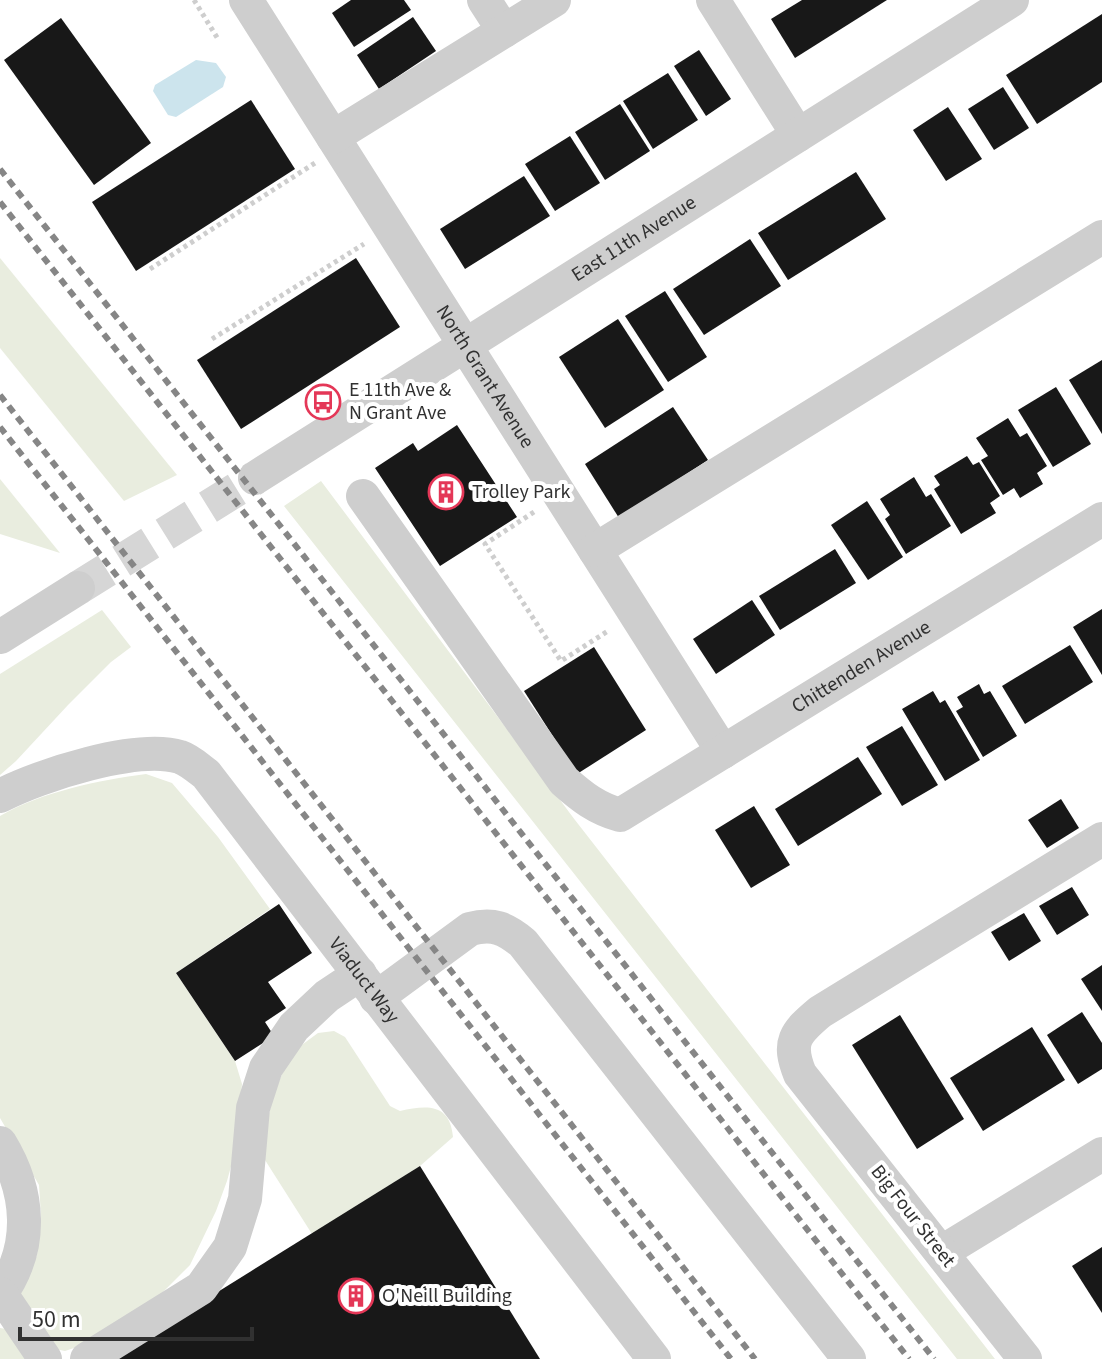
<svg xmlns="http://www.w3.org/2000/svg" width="1102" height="1359" font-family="'Source Sans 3',sans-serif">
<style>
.green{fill:#e9eddf}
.water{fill:#cce4ed}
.building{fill:#181818}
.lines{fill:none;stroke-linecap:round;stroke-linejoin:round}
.minor-tunnel{stroke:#d6d6d6;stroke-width:34;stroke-dasharray:34 17;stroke-linecap:butt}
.path{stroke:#cecece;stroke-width:5;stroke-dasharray:4 4;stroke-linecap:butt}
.minor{stroke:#cecece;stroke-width:34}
.rail{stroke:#868686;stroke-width:6;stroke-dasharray:8 6;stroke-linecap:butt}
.labels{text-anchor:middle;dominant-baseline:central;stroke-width:8;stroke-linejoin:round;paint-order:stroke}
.street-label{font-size:20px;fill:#313131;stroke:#fff}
.poi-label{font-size:20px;fill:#313131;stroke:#fff;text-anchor:start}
</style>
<rect width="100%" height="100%" fill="#fff"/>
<g class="green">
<polygon points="0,258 177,475 124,501 0,348"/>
<polygon points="0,479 60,553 0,534"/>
<polygon points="321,481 575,820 995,1359 957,1359 284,506"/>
<polygon points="102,610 131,647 111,662 68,705 16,761 0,775 0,674"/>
<path d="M146,774L172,783L218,837L270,909L176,973L235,1061L242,1084L236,1148L227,1181L216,1211L190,1265L162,1293L77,1347L65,1351L55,1349L20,1295L37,1255L41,1216L39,1185L0,1118V816C41,792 100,780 146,774Z"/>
<path d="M334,1031L345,1037L390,1106L400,1111C427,1105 450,1103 453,1137L420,1166L312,1234L265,1160L267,1122L274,1093L285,1067L299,1047L318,1033Z"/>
<polygon points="0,1328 6,1329 28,1359 0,1359"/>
</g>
<polygon class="water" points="196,60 216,63 226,77 223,87 176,117 168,115 153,91 155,85"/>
<g class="building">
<polygon points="351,0 404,0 411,10 354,47 332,13"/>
<polygon points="802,0 887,0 795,58 771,19"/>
<polygon points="1102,14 1102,82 1037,124 1006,75"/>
<polygon points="413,17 436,51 379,89 357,55"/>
<polygon points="61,18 151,143 94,185 4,60"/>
<polygon points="699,50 731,99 706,116 674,66"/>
<polygon points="668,73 698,120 653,149 623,101"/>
<polygon points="1003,87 1029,128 994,150 968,109"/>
<polygon points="251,100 295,169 136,271 92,202"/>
<polygon points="620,104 650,151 605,180 575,132"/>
<polygon points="948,107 982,159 946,181 913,130"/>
<polygon points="570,136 600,183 555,211 525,164"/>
<polygon points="856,172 886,219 788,280 758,233"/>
<polygon points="524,176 550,216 465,269 440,229"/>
<polygon points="750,239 781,286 704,335 673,289"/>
<polygon points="356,258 400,327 241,429 197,360"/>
<polygon points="665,291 707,357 668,382 625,316"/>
<polygon points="618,319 664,390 605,428 559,357"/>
<polygon points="1102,360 1102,434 1069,380"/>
<polygon points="1056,387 1091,444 1053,467 1018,410"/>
<polygon points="673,407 708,460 619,518 585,464"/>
<polygon points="1008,418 1020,437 1027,433 1047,466 1037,473 1043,484 1020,498 1014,488 1003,495 981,460 988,456 976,438"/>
<polygon points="457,425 517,517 440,566 375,468 413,443 418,451"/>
<polygon points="967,456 973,465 979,462 1000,496 990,503 996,513 961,534 934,489 940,485 934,476"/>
<polygon points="914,477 926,497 931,494 951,526 906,554 885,519 890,515 880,499"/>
<polygon points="867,501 903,557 868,580 831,525"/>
<polygon points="835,549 856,583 780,630 759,596"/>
<polygon points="752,600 775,635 716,674 693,639"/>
<polygon points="1102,609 1102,675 1073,627"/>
<polygon points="1070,645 1093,682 1025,724 1002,686"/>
<polygon points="594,647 646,730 577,774 524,691"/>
<polygon points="979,684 984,694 990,691 1017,736 983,757 956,711 963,707 957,697"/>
<polygon points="933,691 940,703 945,700 980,760 945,781 902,709"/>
<polygon points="902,726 938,785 902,806 866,747"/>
<polygon points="858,757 882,794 798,846 775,809"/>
<polygon points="1061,799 1079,828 1047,848 1028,820"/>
<polygon points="754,806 790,865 751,888 715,830"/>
<polygon points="1072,887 1089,915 1057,935 1039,906"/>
<polygon points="279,904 312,953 268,982 286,1008 265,1022 274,1036 235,1061 176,973"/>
<polygon points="1024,913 1041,941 1009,961 991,932"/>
<polygon points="1102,965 1102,1011 1081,979"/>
<polygon points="1082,1012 1102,1043 1102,1069 1078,1084 1047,1035"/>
<polygon points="900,1015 964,1119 917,1149 852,1045"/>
<polygon points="1032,1027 1065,1080 983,1131 950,1078"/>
<polygon points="420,1166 540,1359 110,1359"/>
<polygon points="1102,1247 1102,1313 1072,1266"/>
</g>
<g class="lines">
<polyline class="minor-tunnel" points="78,588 255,478"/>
<g class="path">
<polyline points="194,0 218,39"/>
<polyline points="150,269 315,163"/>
<polyline points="212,339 364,244"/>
<polyline points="534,512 485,544 561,661 608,631"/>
</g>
<g class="minor">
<path id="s1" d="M246,0L723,752"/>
<polyline points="484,0 504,31"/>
<polyline points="713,0 798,135"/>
<polyline points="333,137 554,0"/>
<path id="s2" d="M255,478L1012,0"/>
<path id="s3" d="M363,496L564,781C582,797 596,808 620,815L1102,519"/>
<polyline points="595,550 1102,237"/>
<polyline points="0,637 78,588"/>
<path id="s4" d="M0,796C40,775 137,744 180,757C189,760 198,768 206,774L654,1359"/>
<path d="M376,998L470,929C493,923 505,928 523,943L849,1359"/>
<path d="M0,1143C30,1192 34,1247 0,1295"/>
<polyline points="942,1252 1102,1154"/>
<polyline points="1,1294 45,1359"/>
<polyline points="87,1359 201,1288 230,1247 245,1199 253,1108 266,1068 294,1027 327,996 360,974"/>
<path d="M1025,1359L800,1074C787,1042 795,1033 820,1012L1102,839"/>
</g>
<g class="rail">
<polyline points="0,169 934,1359"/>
<polyline points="0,202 909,1359"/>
<polyline points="0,395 755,1359"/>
<polyline points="0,427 731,1359"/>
</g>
</g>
<defs>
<g id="bus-ring" transform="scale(1.8)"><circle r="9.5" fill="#fff" stroke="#e43757" stroke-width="1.5"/><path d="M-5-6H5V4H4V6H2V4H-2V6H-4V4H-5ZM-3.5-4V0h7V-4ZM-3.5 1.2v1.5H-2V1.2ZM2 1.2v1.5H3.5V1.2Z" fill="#e43757"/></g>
<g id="building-ring" transform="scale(1.8)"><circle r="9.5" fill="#fff" stroke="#e43757" stroke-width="1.5"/><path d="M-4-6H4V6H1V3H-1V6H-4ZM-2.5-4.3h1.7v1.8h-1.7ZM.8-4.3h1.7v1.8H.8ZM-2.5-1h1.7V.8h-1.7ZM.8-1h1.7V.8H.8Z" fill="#e43757"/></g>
</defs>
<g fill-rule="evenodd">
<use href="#bus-ring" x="323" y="402"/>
<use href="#building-ring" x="446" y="492"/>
<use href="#building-ring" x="356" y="1296"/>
</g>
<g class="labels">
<g class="street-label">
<text stroke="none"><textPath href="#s2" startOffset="448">East 11th Avenue</textPath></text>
<text stroke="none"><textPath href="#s1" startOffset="446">North Grant Avenue</textPath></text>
<text stroke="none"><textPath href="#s3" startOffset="698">Chittenden Avenue</textPath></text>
<text stroke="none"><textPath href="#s4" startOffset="478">Viaduct Way</textPath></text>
<text transform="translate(913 1216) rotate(52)">Big Four Street</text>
</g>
<g class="poi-label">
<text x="349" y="390">E 11th Ave &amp;<tspan x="349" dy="23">N Grant Ave</tspan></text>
<text x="472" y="492">Trolley Park</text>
<text x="382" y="1296">O'Neill Building</text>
</g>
</g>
<path d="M20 1327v12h232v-12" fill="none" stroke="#313131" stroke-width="4"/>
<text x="32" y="1327" font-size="24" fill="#313131" stroke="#ffffff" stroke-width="6" paint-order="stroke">50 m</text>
</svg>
